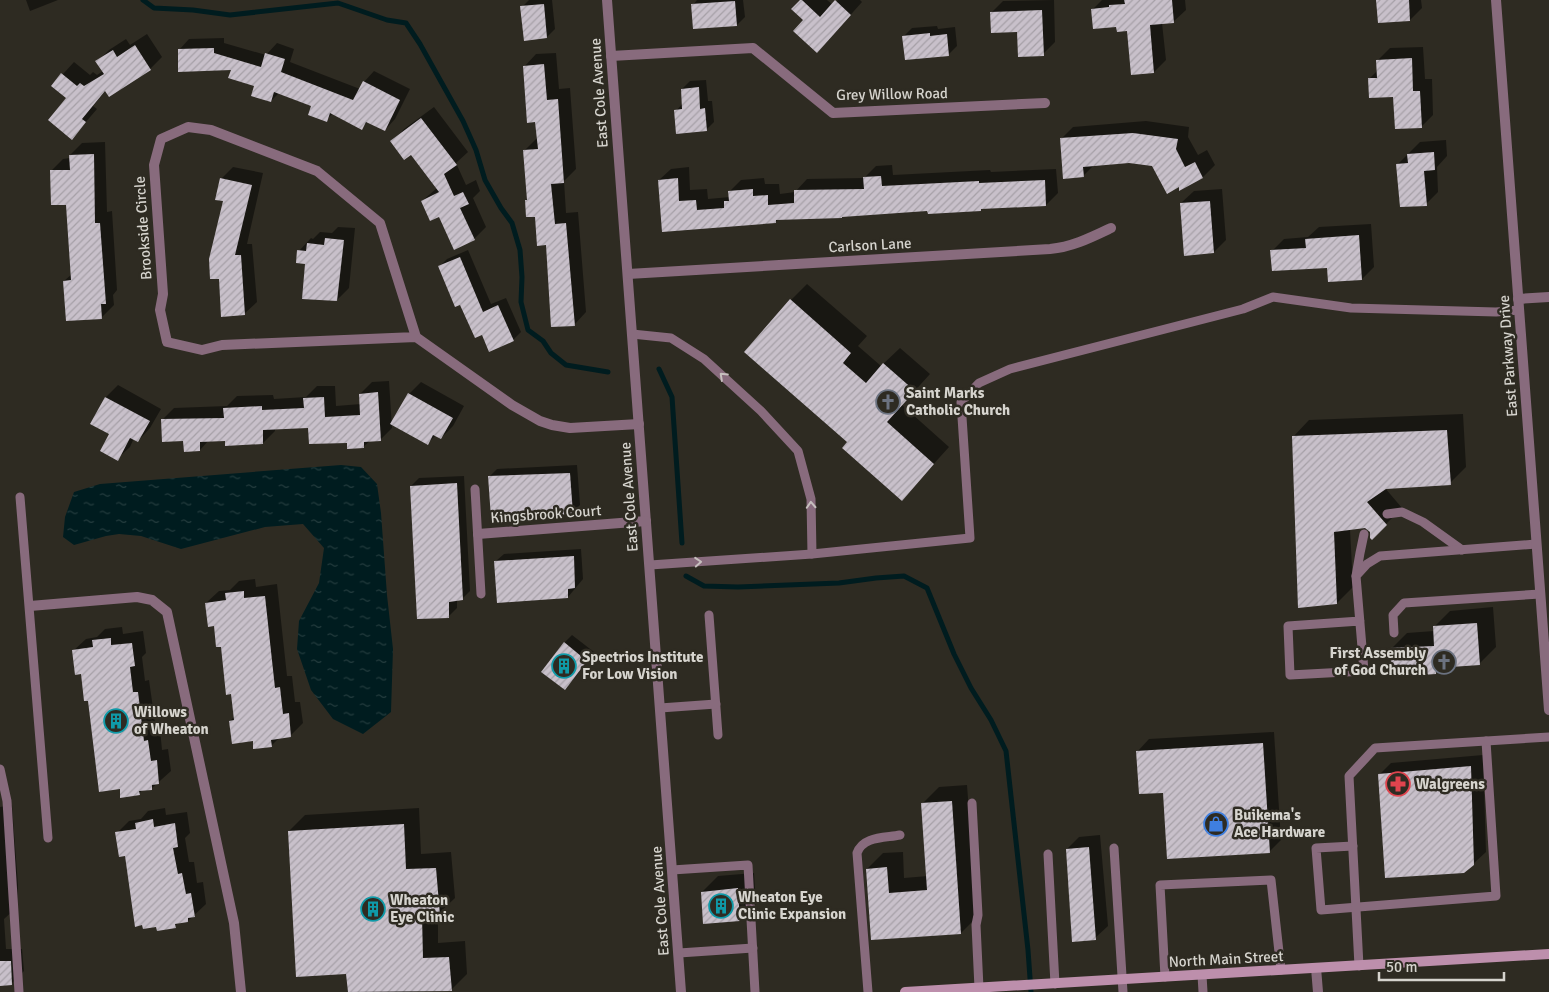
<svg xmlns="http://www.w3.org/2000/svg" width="1549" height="992" font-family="Signika,sans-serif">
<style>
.water{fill:url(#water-ripples)}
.shadow{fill:#0007}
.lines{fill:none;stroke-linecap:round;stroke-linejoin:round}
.stream{stroke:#001c1f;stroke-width:5}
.building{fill:url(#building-hatch)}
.lane{stroke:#886b7d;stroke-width:9}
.street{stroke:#886b7d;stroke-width:10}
.secondary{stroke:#bd8fac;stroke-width:10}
.oneway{stroke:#c6bfbe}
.labels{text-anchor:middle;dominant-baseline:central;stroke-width:5;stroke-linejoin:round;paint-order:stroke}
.street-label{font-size:15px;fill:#d6d4ce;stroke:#2e2b22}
.poi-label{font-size:15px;font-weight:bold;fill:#d6d4ce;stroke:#2e2b22;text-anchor:start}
</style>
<defs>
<pattern id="water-ripples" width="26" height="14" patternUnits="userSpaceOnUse" patternTransform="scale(1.25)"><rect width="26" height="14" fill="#001c1f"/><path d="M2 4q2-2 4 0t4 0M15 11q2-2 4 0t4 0" fill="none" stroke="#243c3e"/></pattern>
<pattern id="building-hatch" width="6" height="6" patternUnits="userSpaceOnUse" patternTransform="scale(1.25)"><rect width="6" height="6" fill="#c8c0ca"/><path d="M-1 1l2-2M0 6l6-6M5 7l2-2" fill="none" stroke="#a6a0a7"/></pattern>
</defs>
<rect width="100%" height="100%" fill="#2e2b22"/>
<polygon class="water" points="341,465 361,467 377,484 381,513 387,595 393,649 391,712 363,734 333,719 311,690 297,649 299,621 319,583 324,548 303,524 265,527 181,549 141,536 119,534 106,536 74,545 63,537 65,517 74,492 100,484"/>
<g class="shadow">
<polygon points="26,0 58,0 30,11"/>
<polygon points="529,0 552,0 555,29 547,37 522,7"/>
<polygon points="697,0 743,0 745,17 737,25 693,5"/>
<polygon points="801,0 827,0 833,5 838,0 860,0 862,2 829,39 805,20"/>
<polygon points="1054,0 1055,42 1043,54 1018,31 991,13 1003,1"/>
<polygon points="1102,0 1185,0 1186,10 1173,22 1162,23 1166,60 1154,72 1128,29 1117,25 1092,10"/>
<polygon points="1377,0 1421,0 1422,8 1410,20"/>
<polygon points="937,26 938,29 955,27 957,46 949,54 904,36 912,28"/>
<polygon points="147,34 162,57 150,69 106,90 93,106 97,109 72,138 68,98 53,85 74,62 90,75 93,72 97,75 103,71 97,62 109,50 126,39 130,45"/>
<polygon points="224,38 224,43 266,55 277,43 294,49 290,62 360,89 364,82 374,71 410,89 395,119 385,130 368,121 362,128 333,113 326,120 312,105 279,93 271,101 256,85 232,69 179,50 189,39"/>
<polygon points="1423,47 1425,79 1432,79 1433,115 1421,127 1394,96 1369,79 1378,70 1378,60 1390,48"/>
<polygon points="556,53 559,89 570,88 576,169 564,181 566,213 578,212 586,312 574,325 547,244 536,215 526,200 528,198 524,151 536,139 538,138 536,121 524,67 536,54"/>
<polygon points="706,80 708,101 712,101 714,122 706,130 676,111 683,103 682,89 690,81"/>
<polygon points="434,107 468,152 456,163 466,185 476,180 480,191 473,198 486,227 474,239 439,215 422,201 437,188 411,153 392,142 404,129"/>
<polygon points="1146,121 1189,127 1188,137 1198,155 1207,150 1215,165 1203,177 1180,189 1180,185 1153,165 1129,162 1095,164 1083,176 1061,139 1073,127"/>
<polygon points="1446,140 1447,156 1437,167 1438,192 1426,204 1398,164 1420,142"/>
<polygon points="105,142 107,212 112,211 117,290 113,295 114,305 102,317 64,281 72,274 67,204 51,171 63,159 70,158 70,155 82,143"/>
<polygon points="892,165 893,175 990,170 991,172 1056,169 1058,193 1046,205 983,207 981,209 928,210 779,219 775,222 663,231 659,180 671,169 689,167 690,190 707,189 708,199 730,197 730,191 741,180 764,178 765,184 779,184 780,194 795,192 807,179 864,178 876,166"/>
<polygon points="233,167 263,173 247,244 252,244 257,302 244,314 221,179"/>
<polygon points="1222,189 1226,240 1214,252 1181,203 1194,191"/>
<polygon points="1371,224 1374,267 1362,279 1328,266 1272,251 1284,239 1308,237 1319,227"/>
<polygon points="338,227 355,228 349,288 337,300 299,251 311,238 313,239 320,232 332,233"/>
<polygon points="468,250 491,304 506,298 521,332 513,340 483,334 461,303 439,267 447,259"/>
<polygon points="807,284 867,336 858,346 881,366 900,348 930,374 902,405 949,447 902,499 849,442 746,352 791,300"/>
<polygon points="389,381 392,428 380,440 370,441 363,447 309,427 275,428 275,431 263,443 209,440 200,450 184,440 162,420 174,408 227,406 237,396 273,395 274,399 306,397 317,386 335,386 336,406 361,404 360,394 372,382"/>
<polygon points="421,382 464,406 453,426 441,438 436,435 428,443 409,394"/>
<polygon points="118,385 161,409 150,428 138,441 134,438 130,447 117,459 111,433 92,423 106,397"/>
<polygon points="1463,414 1466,467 1450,483 1385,488 1402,508 1372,538 1371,531 1365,527 1350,529 1353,587 1337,603 1293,437 1309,420"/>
<polygon points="577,465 580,505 572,513 489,477 497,469"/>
<polygon points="464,476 470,591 462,599 457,600 457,608 449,616 411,486 419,478"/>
<polygon points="581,549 583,579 568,597 496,561 504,554"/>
<polygon points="255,579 256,587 277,584 287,676 292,676 295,702 300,702 303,723 291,735 280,737 271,746 254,740 230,721 235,716 232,693 222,646 206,603 219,591 230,590 239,581"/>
<polygon points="1493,607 1496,647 1480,663 1442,666 1435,673 1391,649 1407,633 1434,631 1434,627 1450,611"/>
<polygon points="122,627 123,634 143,631 146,653 142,657 145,681 149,680 156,729 160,729 162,750 168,749 171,771 152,788 143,789 139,794 121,788 73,651 86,639 97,637 105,629"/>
<polygon points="572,635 594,652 573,680 565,688 564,643"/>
<polygon points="1274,732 1281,840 1269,852 1137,752 1149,739"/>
<polygon points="1483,755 1486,852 1473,864 1379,775 1391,763"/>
<polygon points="967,785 977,917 961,933 872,939 867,869 883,853 903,852 904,878 928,876 923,803 939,787"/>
<polygon points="12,805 18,885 17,907 4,919 6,949 22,949 24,971 12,983 0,984 0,807"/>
<polygon points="165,808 166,815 187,812 190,833 185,838 189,862 194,862 197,883 203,882 206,904 188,921 179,922 175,926 126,855 117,833 129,821 141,819 148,811"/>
<polygon points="419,808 421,854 451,852 455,898 438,914 438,943 465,941 467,974 451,990 405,992 349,992 347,973 289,831 305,815"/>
<polygon points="1100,835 1108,926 1095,938 1067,849 1079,837"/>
<polygon points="754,873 756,904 740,920 702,892 718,876"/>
</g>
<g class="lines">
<g class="stream">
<polyline points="143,0 154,8 193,10 230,15 338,3 387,20 406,23 420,44 463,121 476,150 485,180 501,208 512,223 520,250 522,277 521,302 528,330 543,341 551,353 566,365 608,372"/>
<polyline points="659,369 672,397 682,543"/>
<polyline points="686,576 704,586 738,587 839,583 876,578 904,576 927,588 954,654 971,688 991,720 1006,751 1028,950 1031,992"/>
</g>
</g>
<g class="building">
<polygon points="800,0 802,0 820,17 835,0 851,15 817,53 793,31 803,20 791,9"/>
<polygon points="1124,0 1172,0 1174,23 1150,25 1154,73 1131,75 1127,31 1117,32 1116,27 1093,29 1091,9 1109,7 1109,5 1125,4"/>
<polygon points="1376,0 1409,0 1410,21 1378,23"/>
<polygon points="735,1 737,26 693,29 691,4"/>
<polygon points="544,4 547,38 524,41 520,6"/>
<polygon points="1042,10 1044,56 1018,57 1017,32 991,33 990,12"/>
<polygon points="930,33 930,36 947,34 949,56 905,60 902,36"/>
<polygon points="135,45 151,70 109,97 105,91 82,119 86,122 72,140 48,120 66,98 51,86 61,73 77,86 80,83 84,86 104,74 95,61 113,50 117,57"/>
<polygon points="214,48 214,53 261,67 265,53 285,59 281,72 353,100 363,81 400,100 385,131 366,122 362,130 330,113 327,122 308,115 311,106 274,92 271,102 251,96 254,86 228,78 231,70 178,72 178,49"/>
<polygon points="1412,58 1413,91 1420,91 1422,128 1395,129 1393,97 1369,98 1368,78 1377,78 1376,60"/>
<polygon points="544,64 547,100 558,99 564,183 551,184 555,224 566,223 575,326 551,327 546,245 537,246 535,217 526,217 525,200 527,200 523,150 538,149 535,122 527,123 523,66"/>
<polygon points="699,87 700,109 705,108 707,131 676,134 674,110 682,109 681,89"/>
<polygon points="421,118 457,165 444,174 454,196 463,192 469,204 460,208 475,240 454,250 439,217 430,221 421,201 439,192 411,155 404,160 390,141"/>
<polygon points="1133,133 1178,139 1176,149 1185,167 1195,162 1203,178 1179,191 1179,187 1167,194 1152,166 1129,163 1083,167 1084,177 1063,179 1060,138"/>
<polygon points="1434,152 1435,170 1424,171 1427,206 1400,207 1396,164 1408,163 1407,154"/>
<polygon points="94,154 95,223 100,223 106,304 101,304 102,319 66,321 63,281 71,280 66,205 51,205 50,170 70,170 69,155"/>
<polygon points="881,176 882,186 979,181 979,183 1045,180 1046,206 981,209 981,211 928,214 927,211 842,217 842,218 776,220 776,223 662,232 658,180 678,178 679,201 696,200 697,210 724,208 724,201 729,201 728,191 753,189 753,196 768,195 768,205 794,203 794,190 864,189 863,177"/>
<polygon points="220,178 252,185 235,255 241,255 245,315 221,317 219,279 210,279 209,259 223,201 215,200"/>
<polygon points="1210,201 1214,253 1184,256 1180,203"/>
<polygon points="1359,235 1362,280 1328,282 1327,268 1272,271 1270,250 1306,248 1305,239"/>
<polygon points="325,238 344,240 337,301 302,299 305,264 296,263 297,250 306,251 307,243 324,245"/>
<polygon points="460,257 483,312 498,305 514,341 489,352 482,335 475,338 460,305 455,307 438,266"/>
<polygon points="790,299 851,353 843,363 866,383 883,363 915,391 887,422 934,464 902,501 842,448 847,442 744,352"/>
<polygon points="378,392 381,441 364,442 364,448 347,449 347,443 309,444 308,428 263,430 263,444 225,446 225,441 200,442 200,451 184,452 183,441 162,442 161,419 224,418 223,408 262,406 262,410 304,408 303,398 324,397 325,417 360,415 359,394"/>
<polygon points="408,393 453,418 441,439 433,435 428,445 390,424"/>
<polygon points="105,397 150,421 138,442 130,438 118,461 100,451 109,434 90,424"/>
<polygon points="1447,430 1451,485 1386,489 1367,502 1387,525 1372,540 1370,538 1370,532 1365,528 1334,532 1337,604 1298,608 1292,436"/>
<polygon points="570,473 573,514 491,518 488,476"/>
<polygon points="457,483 463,600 449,602 449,618 417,619 410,486"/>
<polygon points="574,556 575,588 568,589 568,598 497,603 494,561"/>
<polygon points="244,591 244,598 265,596 275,688 280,687 283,714 289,713 291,737 271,740 272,747 253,749 253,741 232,744 229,721 234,720 231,694 226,695 221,647 216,647 214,626 208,627 205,603 226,600 225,593"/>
<polygon points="1477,623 1480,665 1436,668 1436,674 1392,677 1390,648 1434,646 1433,626"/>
<polygon points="111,638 111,645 132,643 135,666 130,667 133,692 138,692 144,741 148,740 151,761 157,760 159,784 152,785 152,790 139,791 140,795 120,798 120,789 99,792 88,701 84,701 81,674 75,675 72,650 93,647 92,640"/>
<polygon points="564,642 587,661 565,690 541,672"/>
<polygon points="1263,743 1270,853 1167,859 1163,793 1139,794 1136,751"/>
<polygon points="1471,766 1474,865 1464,873 1385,878 1378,774"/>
<polygon points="952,801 961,934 871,940 866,869 887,867 889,893 927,890 921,803"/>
<polygon points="153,819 154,827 175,823 178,847 173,848 178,874 182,873 186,894 191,893 195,917 188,918 188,922 175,924 176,928 157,931 156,927 143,929 142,925 135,927 125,856 119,857 115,832 136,829 135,823"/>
<polygon points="404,824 406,869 436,868 440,915 422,916 423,958 449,957 452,991 348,992 346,974 296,977 288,831"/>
<polygon points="1089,847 1096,940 1072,942 1066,849"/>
<polygon points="738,888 740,921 703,924 701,892"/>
<polygon points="0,961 11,961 12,985 0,986"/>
</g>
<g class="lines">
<g class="lane">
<polyline points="632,334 671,338 704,359 761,411 798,451 811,499 812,554"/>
<polyline points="475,489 481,594"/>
<polyline points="20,497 48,838"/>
<polyline points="1387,514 1402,512 1423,522 1462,550"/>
<polyline points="650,565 812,554 970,538 961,402 979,383 1010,369 1243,309 1273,297 1351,308 1496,312 1519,310"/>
<polyline points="1356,576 1360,553 1364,534"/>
<polyline points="709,615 718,735"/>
<polyline points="1360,621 1288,626 1290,675 1364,671 1356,576 1367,564 1380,556 1536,544"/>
<polyline points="1394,633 1393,615 1404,603 1540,594"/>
<polyline points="660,708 716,704"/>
<polyline points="0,769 7,801 19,992"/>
<polyline points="972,803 978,915 976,925 979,988"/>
<polyline points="1353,846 1316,848 1321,910 1496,896 1486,741"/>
<polyline points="1114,848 1123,992"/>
<polyline points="1048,854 1055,984"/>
<polyline points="672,870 748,865 755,992"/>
<polyline points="679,953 753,948"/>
<polyline points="1359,966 1349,776 1375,748 1549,737"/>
<polyline points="1202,975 1203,992"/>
<polyline points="1165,977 1160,885 1271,880 1281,970"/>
<path d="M868,992L857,853C863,836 885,838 900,835"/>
</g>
<g class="street">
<polyline points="607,0 681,992"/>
<polyline points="1496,0 1549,710"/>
<polyline points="611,56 753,48 833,113 1045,103"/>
<path d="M628,274L1050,249C1072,247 1090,238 1111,228"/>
<polyline points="1518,299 1549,297"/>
<polyline points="416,337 380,223 317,171 211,130 188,127 161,139 154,165 163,294 160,310 167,342 202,350 222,345 416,337 512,405 540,421 552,425 570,428 639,424"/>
<polyline points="478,534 646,521"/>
<polyline points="30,606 137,597 152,600 167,612 234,923 241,992"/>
<polyline points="1316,968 1318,992"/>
</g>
<polyline class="secondary" points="905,992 1549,954"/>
</g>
<defs><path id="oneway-chevron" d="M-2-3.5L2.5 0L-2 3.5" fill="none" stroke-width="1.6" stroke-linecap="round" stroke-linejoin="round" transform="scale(1.25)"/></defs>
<g class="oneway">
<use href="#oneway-chevron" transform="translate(723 376) rotate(-137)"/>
<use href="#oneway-chevron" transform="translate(811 505) rotate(-93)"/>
<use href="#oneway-chevron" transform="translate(698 562) rotate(-4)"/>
</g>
<defs>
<g id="church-ring" transform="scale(1.25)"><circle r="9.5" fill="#2e2b22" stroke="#6b7280" stroke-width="1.5"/><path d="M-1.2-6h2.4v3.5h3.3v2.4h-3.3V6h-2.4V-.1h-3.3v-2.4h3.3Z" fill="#6b7280"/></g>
<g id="building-ring" transform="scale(1.25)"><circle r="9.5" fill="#2e2b22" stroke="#0f9aa8" stroke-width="1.5"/><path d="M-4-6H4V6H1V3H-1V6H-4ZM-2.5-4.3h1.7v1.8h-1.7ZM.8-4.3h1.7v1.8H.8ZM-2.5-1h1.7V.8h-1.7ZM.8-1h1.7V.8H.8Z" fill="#0f9aa8"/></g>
<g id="pharmacy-ring" transform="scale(1.25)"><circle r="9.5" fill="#2e2b22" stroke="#e0444e" stroke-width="1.5"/><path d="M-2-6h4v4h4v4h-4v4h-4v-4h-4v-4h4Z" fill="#e0444e"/></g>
<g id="shop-ring" transform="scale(1.25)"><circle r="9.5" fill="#2e2b22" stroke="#3f7fe0" stroke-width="1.5"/><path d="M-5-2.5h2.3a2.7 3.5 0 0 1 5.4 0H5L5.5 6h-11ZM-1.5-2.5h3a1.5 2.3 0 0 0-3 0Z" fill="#3f7fe0"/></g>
</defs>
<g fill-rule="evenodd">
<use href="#church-ring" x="888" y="402"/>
<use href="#church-ring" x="1444" y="662"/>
<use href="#building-ring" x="564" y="666"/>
<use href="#building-ring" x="116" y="721"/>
<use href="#pharmacy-ring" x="1398" y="784"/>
<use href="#shop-ring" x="1216" y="824"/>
<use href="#building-ring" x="721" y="906"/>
<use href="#building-ring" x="373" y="909"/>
</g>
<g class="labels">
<g class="street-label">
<text transform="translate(599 93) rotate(-94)">East Cole Avenue</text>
<text transform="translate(892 94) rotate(-1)">Grey Willow Road</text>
<text transform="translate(143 228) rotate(-94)">Brookside Circle</text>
<text transform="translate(870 245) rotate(-3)">Carlson Lane</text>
<text transform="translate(1508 356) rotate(-94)">East Parkway Drive</text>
<text transform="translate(629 497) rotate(-94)">East Cole Avenue</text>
<text transform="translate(546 514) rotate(-4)">Kingsbrook Court</text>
<text transform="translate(660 901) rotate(-94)">East Cole Avenue</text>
<text transform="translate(1226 959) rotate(-3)">North Main Street</text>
</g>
<g class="poi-label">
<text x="906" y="393">Saint Marks<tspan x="906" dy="17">Catholic Church</tspan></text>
<text x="1426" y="653" text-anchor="end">First Assembly<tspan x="1426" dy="17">of God Church</tspan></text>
<text x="582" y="657">Spectrios Institute<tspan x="582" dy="17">For Low Vision</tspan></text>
<text x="134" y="712">Willows<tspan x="134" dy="17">of Wheaton</tspan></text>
<text x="1416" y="784">Walgreens</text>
<text x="1234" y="815">Buikema's<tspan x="1234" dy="17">Ace Hardware</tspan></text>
<text x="738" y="897">Wheaton Eye<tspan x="738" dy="17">Clinic Expansion</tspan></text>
<text x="390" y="900">Wheaton<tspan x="390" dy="17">Eye Clinic</tspan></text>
</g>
</g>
<path d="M1379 972v8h125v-8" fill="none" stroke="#d6d4ce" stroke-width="2.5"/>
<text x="1386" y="972" font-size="15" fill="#d6d4ce" stroke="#2e2b22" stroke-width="4" paint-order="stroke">50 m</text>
</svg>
